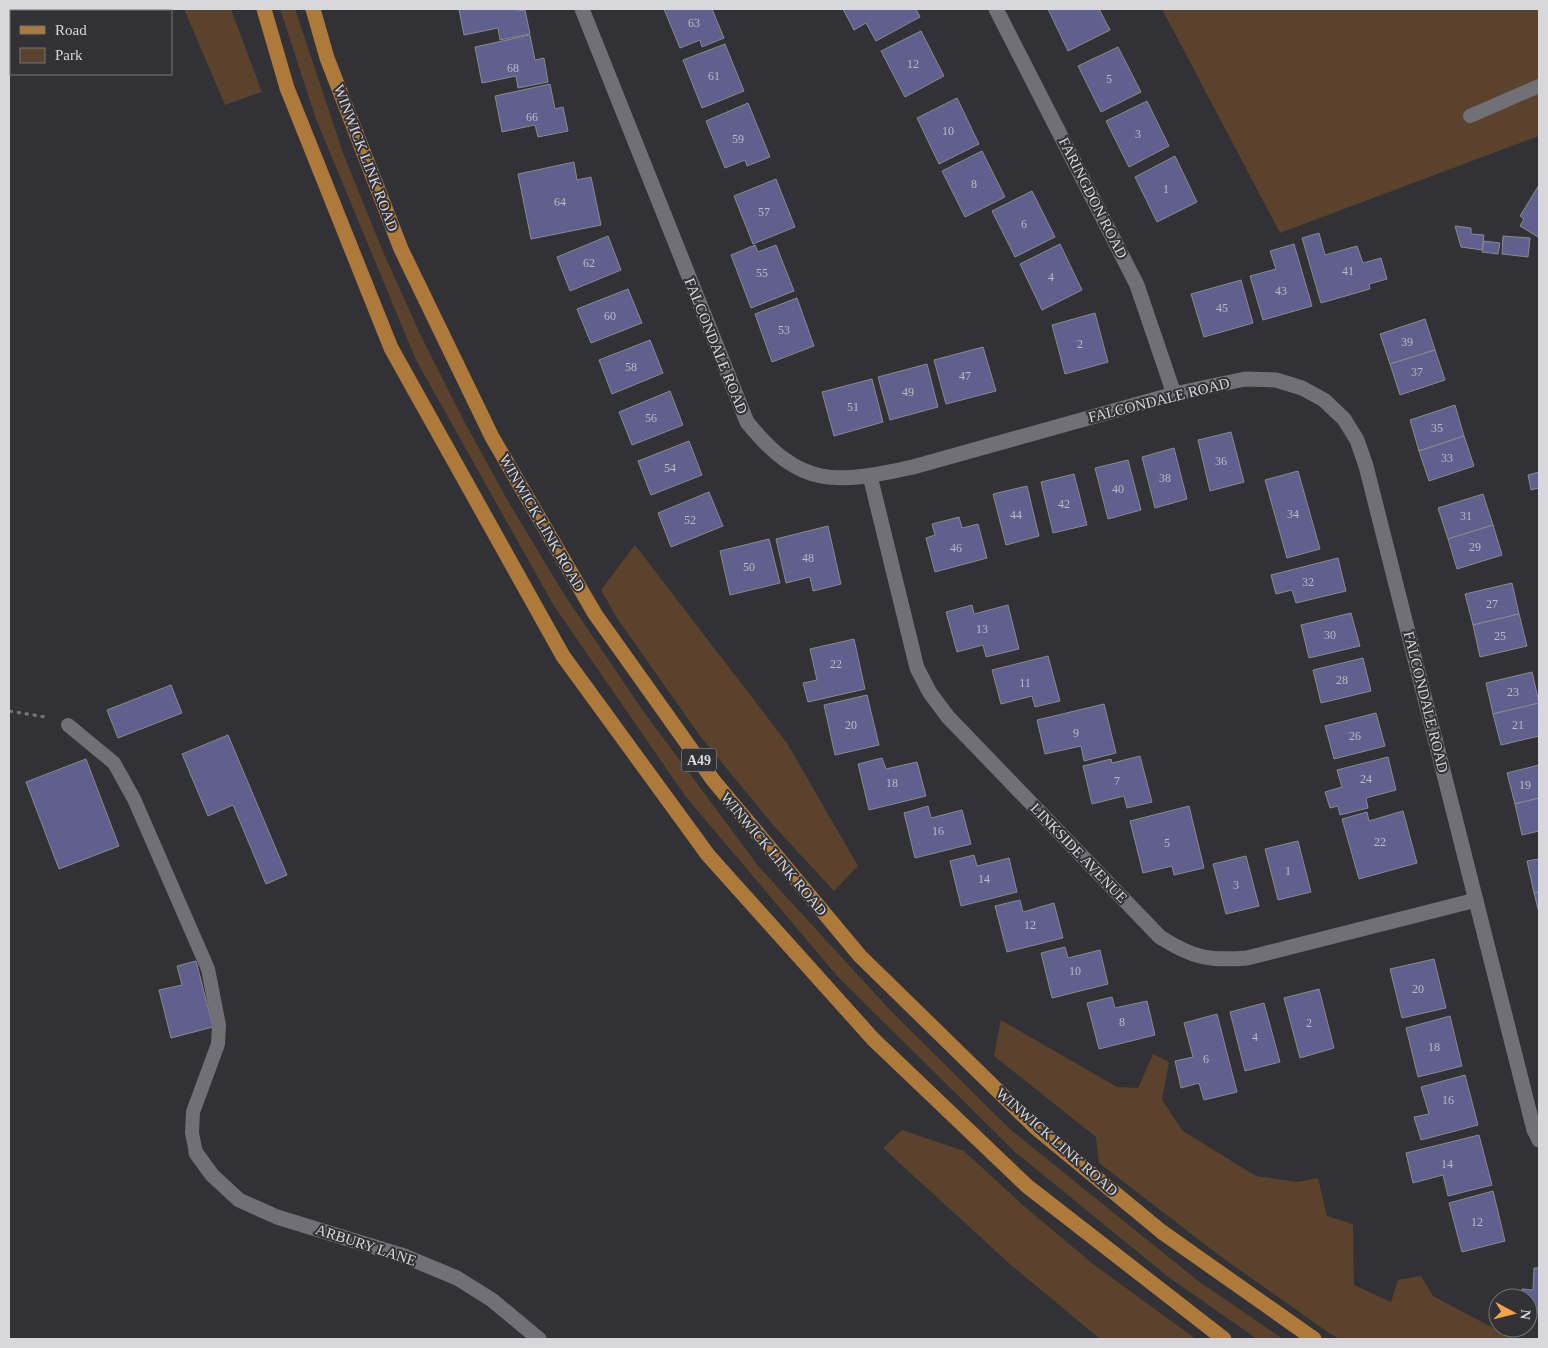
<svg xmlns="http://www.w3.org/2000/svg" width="1548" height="1348" font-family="Georgia,serif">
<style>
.green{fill:#5a422c}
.building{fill:#5f608d;stroke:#898a8f}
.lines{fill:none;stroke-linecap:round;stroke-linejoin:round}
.path{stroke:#76767a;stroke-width:3;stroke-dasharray:4 4;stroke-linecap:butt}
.lane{stroke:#707076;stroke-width:14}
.street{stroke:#707076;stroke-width:15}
.primary{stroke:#ae7a3b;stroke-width:15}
.labels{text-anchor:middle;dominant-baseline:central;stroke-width:4;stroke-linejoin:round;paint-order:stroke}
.number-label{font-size:12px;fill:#babac8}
.shield{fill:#313136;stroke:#a6a6aa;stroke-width:1}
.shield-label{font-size:14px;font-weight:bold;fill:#d8d8dc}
.street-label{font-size:15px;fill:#d8d8dc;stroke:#313136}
</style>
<rect width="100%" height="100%" fill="#313136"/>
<g class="green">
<polygon points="184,9 231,9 262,92 225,105"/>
<polygon points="280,9 295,9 343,153 381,247 420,334 465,423 508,501 562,591 641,708 759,867 889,1009 1011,1130 1197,1280 1283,1339 1257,1339 1167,1276 1015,1152 838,977 686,797 554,606 416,360 316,119"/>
<polygon points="1162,9 1539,9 1539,136 1280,233"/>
<polygon points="635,545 787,743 858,866 834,891 773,825 700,736 617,618 601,590"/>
<polygon points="1001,1020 1117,1087 1138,1088 1153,1054 1169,1062 1162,1100 1183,1131 1256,1176 1298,1182 1318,1178 1327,1216 1353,1224 1354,1285 1391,1302 1398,1280 1421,1276 1433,1296 1514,1339 1339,1339 1329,1333 1220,1256 1099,1163 1096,1137 994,1056"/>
<polygon points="902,1130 964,1151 1025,1207 1093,1264 1196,1339 1100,1339 1012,1266 883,1148"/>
</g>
<g class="building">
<polygon points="459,9 516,9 517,11 525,10 530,34 500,40 498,28 464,35"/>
<polygon points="664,9 712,9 724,38 702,47 700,40 680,48"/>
<polygon points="843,9 916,9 920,17 876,41 866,23 854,30"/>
<polygon points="1048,9 1099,9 1110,30 1068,51"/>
<polygon points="921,31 944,76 905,97 881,51"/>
<polygon points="530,35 535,60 544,58 548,82 518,88 516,76 482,83 475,47"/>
<polygon points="725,44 744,91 702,108 683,60"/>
<polygon points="1118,47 1141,92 1101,112 1078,66"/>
<polygon points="550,84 555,109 563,107 568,131 538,137 535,125 502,132 495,96"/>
<polygon points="957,98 979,144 939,164 917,118"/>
<polygon points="1147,101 1169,146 1129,167 1106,121"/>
<polygon points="748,103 770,157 747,166 745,160 725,168 706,121"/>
<polygon points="982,151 1005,197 965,217 942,171"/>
<polygon points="1175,156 1197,202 1157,222 1135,177"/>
<polygon points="574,162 577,180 591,177 601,225 531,239 518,174"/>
<polygon points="776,179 795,227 753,244 734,196"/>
<polygon points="1539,185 1539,235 1538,237 1520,226 1524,219 1520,216"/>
<polygon points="1032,191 1055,237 1015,257 992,211"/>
<polygon points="1455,226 1471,228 1471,234 1484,235 1482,250 1461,247"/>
<polygon points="1319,233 1325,255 1357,246 1363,263 1381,258 1387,279 1369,284 1370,289 1321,303 1302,238"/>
<polygon points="608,236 621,270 570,291 557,257"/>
<polygon points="1503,236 1530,238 1528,257 1502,254"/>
<polygon points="1484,241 1500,243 1498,254 1482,252"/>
<polygon points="1060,244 1082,290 1042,310 1020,264"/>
<polygon points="1294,244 1312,306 1263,320 1250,276 1276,269 1270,251"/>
<polygon points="755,245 758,252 776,245 794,291 751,308 731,255"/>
<polygon points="1241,280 1253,323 1204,337 1191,294"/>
<polygon points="628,289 642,323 591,343 577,309"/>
<polygon points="797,298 814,346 772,362 755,314"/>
<polygon points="1095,313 1108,362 1065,374 1052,325"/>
<polygon points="1425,319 1435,350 1390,364 1380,334"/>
<polygon points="650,340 663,373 612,394 599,360"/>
<polygon points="983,347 996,391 946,404 934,360"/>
<polygon points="1435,350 1445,380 1400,395 1390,364"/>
<polygon points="927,364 938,407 890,420 878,377"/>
<polygon points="872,379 883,422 834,436 822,392"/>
<polygon points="670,391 683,425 632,445 619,412"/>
<polygon points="1455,405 1464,436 1419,451 1410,420"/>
<polygon points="1231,432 1244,482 1210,491 1198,440"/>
<polygon points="1464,436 1474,466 1429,481 1419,451"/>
<polygon points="689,441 702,475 651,495 638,461"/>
<polygon points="1174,448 1187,499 1155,508 1142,457"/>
<polygon points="1128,460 1141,510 1108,519 1095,468"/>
<polygon points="1298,471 1320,549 1287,558 1265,480"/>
<polygon points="1539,472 1539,488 1531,490 1528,475"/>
<polygon points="1074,474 1087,525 1053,533 1041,482"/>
<polygon points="1027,486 1039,536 1006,545 993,494"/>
<polygon points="709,492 723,526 671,547 658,513"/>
<polygon points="1483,494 1493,525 1448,539 1438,508"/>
<polygon points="959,517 962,528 978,524 987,558 935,572 926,538 935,535 932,524"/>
<polygon points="1493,525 1502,555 1457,569 1448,539"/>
<polygon points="828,526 841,584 813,591 810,577 786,583 776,539"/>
<polygon points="769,539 780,583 730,595 720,551"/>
<polygon points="1338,558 1346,591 1296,603 1292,590 1276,594 1271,575"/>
<polygon points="1512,583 1519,614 1473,625 1465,594"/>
<polygon points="972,605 974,614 1008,605 1019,649 986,657 983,645 957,652 946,612"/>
<polygon points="1351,613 1360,646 1309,658 1301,625"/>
<polygon points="1519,614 1527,646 1480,657 1473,625"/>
<polygon points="854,639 865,689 808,702 803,683 817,680 810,649"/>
<polygon points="1048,656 1060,701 1035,707 1032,696 1001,704 992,670"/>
<polygon points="1363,658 1371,691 1321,703 1313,670"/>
<polygon points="1532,672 1539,703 1493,714 1486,683"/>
<polygon points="171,685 182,713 118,738 107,710"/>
<polygon points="867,695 879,745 835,755 824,705"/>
<polygon points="1539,703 1539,736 1501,745 1493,714"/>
<polygon points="1104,704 1116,753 1084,761 1081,746 1045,754 1037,720"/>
<polygon points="1376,713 1385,746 1334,759 1325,726"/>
<polygon points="228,735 287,875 266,884 233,805 208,816 182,754"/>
<polygon points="1140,756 1152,802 1127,808 1124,796 1092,804 1083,766 1111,759 1112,763"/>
<polygon points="1388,757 1396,790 1366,798 1368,808 1340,815 1338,806 1330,808 1325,792 1342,787 1337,770"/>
<polygon points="882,758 886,769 917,762 926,796 869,810 858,764"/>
<polygon points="86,759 119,846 59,869 26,782"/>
<polygon points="1539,765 1539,798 1515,804 1507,773"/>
<polygon points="1539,798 1539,831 1522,835 1515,804"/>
<polygon points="928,806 931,818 962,810 971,844 915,858 904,813"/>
<polygon points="1189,806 1204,868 1174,875 1172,866 1143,873 1130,821"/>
<polygon points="1403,811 1417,863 1359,879 1342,819 1367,812 1369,821"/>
<polygon points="1298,841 1311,892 1278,900 1265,849"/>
<polygon points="974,855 977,866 1009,858 1017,892 961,906 950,861"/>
<polygon points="1246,856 1259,906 1226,914 1213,864"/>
<polygon points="1539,859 1539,892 1534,893 1527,861"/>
<polygon points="1539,892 1539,913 1534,893"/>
<polygon points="1020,900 1023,912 1054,903 1063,938 1007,952 995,906"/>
<polygon points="1065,947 1068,958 1100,950 1108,984 1052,998 1041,953"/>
<polygon points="1434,959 1446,1008 1402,1018 1390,969"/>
<polygon points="196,961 213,1027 171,1038 159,990 182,985 177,966"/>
<polygon points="1319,989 1334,1048 1300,1058 1284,998"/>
<polygon points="1112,997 1115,1008 1147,1001 1155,1035 1099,1049 1087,1003"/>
<polygon points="1264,1003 1280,1062 1245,1071 1230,1012"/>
<polygon points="1217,1014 1237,1092 1204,1100 1199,1083 1181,1088 1175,1061 1193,1057 1184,1023"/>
<polygon points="1450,1016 1462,1066 1418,1077 1406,1028"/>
<polygon points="1465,1075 1478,1125 1421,1140 1414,1117 1429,1114 1421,1087"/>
<polygon points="1479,1135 1492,1185 1448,1196 1443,1175 1413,1183 1406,1153"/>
<polygon points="1493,1191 1505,1241 1462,1252 1449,1203"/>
<polygon points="1534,1268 1539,1268 1539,1313 1528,1313 1528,1298 1522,1298 1522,1289 1533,1290"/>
</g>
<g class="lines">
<polyline class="path" points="9,711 46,717"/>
<g class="lane">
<polyline points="1470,116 1539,86"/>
<polyline points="68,725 114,763 134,799 208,969 219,1025 218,1044 193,1112 192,1133 196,1153"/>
</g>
<g class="street">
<path d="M582,9L747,422C801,489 835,484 913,467L1174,394L1245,379L1276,380L1302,388L1324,400L1344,419L1357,440L1366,466L1534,1130L1539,1140"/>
<polyline points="996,9 1137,285 1174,394"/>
<path d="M870,476L917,668L930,693L948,717L1160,937C1193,958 1209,961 1247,958L1476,900"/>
<polyline points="196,1153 212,1175 239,1200 277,1217 404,1256 457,1278 492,1300 539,1339"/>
</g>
<g class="primary">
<polyline points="264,9 287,88 391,348 563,656 708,855 873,1039 1027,1186 1224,1339"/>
<polyline points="313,9 327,58 401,249 492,437 595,614 713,780 860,956 1036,1128 1162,1232 1314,1339"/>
</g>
</g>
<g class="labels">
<g class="number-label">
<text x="694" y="23">63</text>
<text x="913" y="64">12</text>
<text x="513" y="68">68</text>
<text x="714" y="76">61</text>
<text x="1109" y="79">5</text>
<text x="532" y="117">66</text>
<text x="948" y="131">10</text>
<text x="1138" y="134">3</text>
<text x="738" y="139">59</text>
<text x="974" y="184">8</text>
<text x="1166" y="189">1</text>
<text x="560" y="202">64</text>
<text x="764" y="212">57</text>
<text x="1024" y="224">6</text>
<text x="589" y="263">62</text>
<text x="1348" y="271">41</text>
<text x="762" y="273">55</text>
<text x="1051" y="277">4</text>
<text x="1281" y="291">43</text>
<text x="1222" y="308">45</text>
<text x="610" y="316">60</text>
<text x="784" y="330">53</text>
<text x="1407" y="342">39</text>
<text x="1080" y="344">2</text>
<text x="631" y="367">58</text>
<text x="1417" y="372">37</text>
<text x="965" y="376">47</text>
<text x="908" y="392">49</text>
<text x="853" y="407">51</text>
<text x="651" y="418">56</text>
<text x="1437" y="428">35</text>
<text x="1447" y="458">33</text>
<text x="1221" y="461">36</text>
<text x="670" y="468">54</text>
<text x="1165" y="478">38</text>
<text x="1118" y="489">40</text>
<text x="1064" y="504">42</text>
<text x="1293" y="514">34</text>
<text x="1016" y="515">44</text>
<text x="1466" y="516">31</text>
<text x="690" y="520">52</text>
<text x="1475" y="547">29</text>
<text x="956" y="548">46</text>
<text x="808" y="558">48</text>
<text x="749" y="567">50</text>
<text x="1308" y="582">32</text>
<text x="1492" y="604">27</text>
<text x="982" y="629">13</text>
<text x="1330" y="635">30</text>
<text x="1500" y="636">25</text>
<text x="836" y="664">22</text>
<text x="1342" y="680">28</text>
<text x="1025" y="683">11</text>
<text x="1513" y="692">23</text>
<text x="851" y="725">20</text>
<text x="1518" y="725">21</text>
<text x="1076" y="733">9</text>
<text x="1355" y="736">26</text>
<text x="1366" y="779">24</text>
<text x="1117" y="781">7</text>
<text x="892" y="783">18</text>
<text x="1525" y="785">19</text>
<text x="938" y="831">16</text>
<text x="1380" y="842">22</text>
<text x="1167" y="843">5</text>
<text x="1288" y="871">1</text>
<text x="984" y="879">14</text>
<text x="1236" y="885">3</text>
<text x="1030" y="925">12</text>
<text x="1075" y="971">10</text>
<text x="1418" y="989">20</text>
<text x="1122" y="1022">8</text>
<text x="1309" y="1023">2</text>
<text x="1255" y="1037">4</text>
<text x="1434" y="1047">18</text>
<text x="1206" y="1059">6</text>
<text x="1448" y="1100">16</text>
<text x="1447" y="1164">14</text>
<text x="1477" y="1222">12</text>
</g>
<rect class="shield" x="681.5" y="748.5" width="35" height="23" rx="4"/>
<g class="shield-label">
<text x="699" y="760">A49</text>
</g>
<g class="street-label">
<text transform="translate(366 158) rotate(69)">WINWICK LINK ROAD</text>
<text transform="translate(1093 198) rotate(63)">FARINGDON ROAD</text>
<text transform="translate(716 346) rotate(68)">FALCONDALE ROAD</text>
<text transform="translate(1159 400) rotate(-14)">FALCONDALE ROAD</text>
<text transform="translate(542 523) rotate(60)">WINWICK LINK ROAD</text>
<text transform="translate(1426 702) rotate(76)">FALCONDALE ROAD</text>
<text transform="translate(1079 853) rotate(46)">LINKSIDE AVENUE</text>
<text transform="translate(774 854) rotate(50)">WINWICK LINK ROAD</text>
<text transform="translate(1057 1142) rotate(41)">WINWICK LINK ROAD</text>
<text transform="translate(366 1245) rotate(18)">ARBURY LANE</text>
</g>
</g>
<rect width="1548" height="1348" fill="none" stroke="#d8d8dc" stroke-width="20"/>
<rect x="10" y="10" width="162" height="65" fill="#313136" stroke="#747478"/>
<rect x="20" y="26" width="25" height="8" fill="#ae7a3b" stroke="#747478"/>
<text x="55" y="35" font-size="15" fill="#d8d8dc">Road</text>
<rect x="20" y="48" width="25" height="15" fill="#5a422c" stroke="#747478"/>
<text x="55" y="60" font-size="15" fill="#d8d8dc">Park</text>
<g transform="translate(1513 1313) rotate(97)"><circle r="24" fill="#313136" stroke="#747478"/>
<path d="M0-4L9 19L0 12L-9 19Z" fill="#f7a149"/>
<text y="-8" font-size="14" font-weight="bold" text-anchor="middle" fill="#d8d8dc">N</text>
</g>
</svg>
